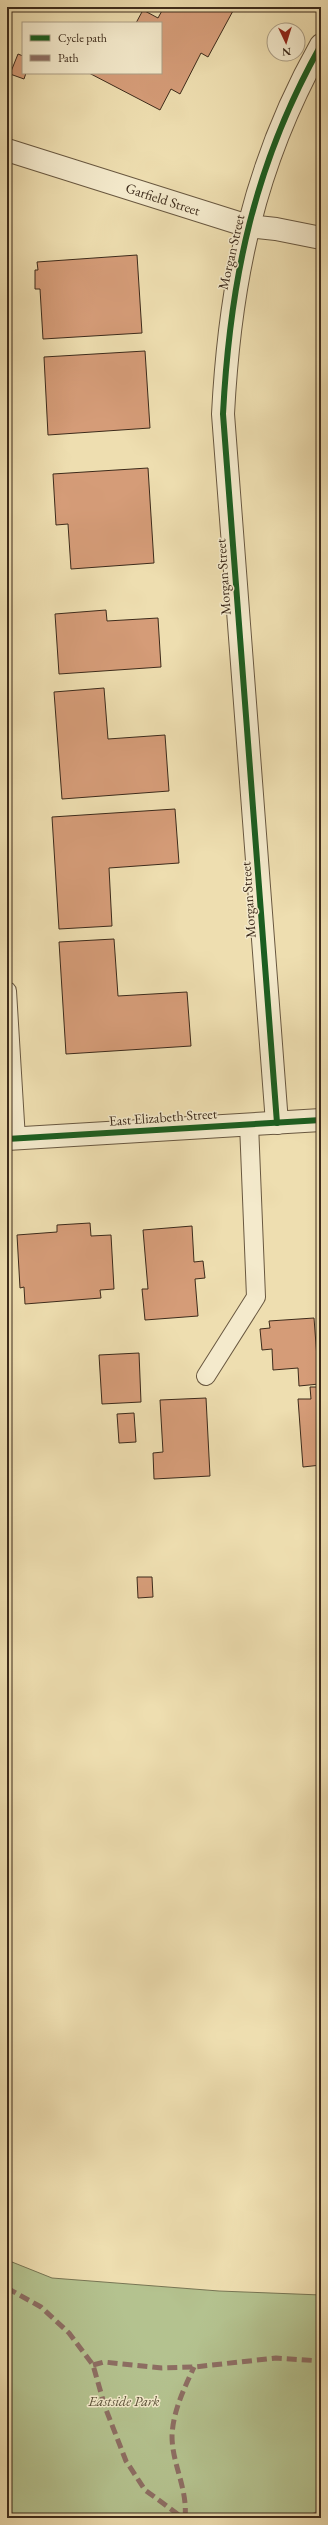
<svg xmlns="http://www.w3.org/2000/svg" width="328" height="2525" font-family="'EB Garamond',serif">
<style>
.green{fill:#b4c28f;stroke:#787655}
.building{fill:#d59c78;stroke:#3d2b1b}
.lines{fill:none;stroke-linecap:round;stroke-linejoin:round}
.service-casing{stroke:#695840;stroke-width:20}
.minor-casing{stroke:#695840;stroke-width:24}
.service{stroke:#f4eacc;stroke-width:18}
.minor{stroke:#f4eacc;stroke-width:22}
.quiet{stroke:#8d6e63;stroke-width:5;stroke-dasharray:10 5;stroke-linecap:butt}
.cycleway-casing{stroke:#f4eacc;stroke-width:8}
.cycleway{stroke:#1b5e20;stroke-width:6}
.labels{text-anchor:middle;dominant-baseline:central;stroke-width:3;stroke-linejoin:round;paint-order:stroke}
.street-label{font-size:14px;fill:#3d2b1b;stroke:#f4eacc}
.park-label{font-size:14px;font-style:italic;fill:#5b5138;stroke:#f4eacc}
</style>
<rect width="100%" height="100%" fill="#eedeb0"/>
<filter id="stains"><feTurbulence type="fractalNoise" baseFrequency=".005" numOctaves="4"/><feColorMatrix values="0 0 0 0 .2 0 0 0 0 .09 0 0 0 0 .02 0 0 0 .5 -.17"/></filter>
<radialGradient id="worn" r=".72"><stop offset=".6" stop-color="#630" stop-opacity="0"/><stop offset="1" stop-color="#630" stop-opacity=".3"/></radialGradient>
<polygon class="green" points="7,2260 52,2278 219,2291 321,2295 321,2518 7,2518"/>
<g class="building">
<polygon points="164,7 234,9 208,57 201,53 180,94 171,89 160,110 89,73 161,73 161,23 136,23 143,10 158,18"/>
<polygon points="18,54 23,56 23,73 26,73 24,79 10,74"/>
<polygon points="137,255 142,333 43,339 40,289 35,289 35,270 38,270 37,262"/>
<polygon points="145,351 150,428 48,435 44,357"/>
<polygon points="148,468 154,563 71,569 68,524 56,525 53,474"/>
<polygon points="106,610 107,621 158,618 161,667 59,674 55,614"/>
<polygon points="104,688 108,739 165,735 169,791 62,799 54,692"/>
<polygon points="175,809 179,863 109,868 112,926 59,929 52,817"/>
<polygon points="114,939 118,996 187,992 191,1046 66,1054 59,942"/>
<polygon points="90,1223 91,1236 111,1235 114,1289 100,1290 101,1298 25,1304 24,1287 20,1288 17,1235 57,1232 57,1225"/>
<polygon points="192,1226 194,1262 203,1261 205,1278 195,1279 198,1316 145,1320 142,1289 148,1289 143,1230"/>
<polygon points="7,1300 11,1356 7,1356"/>
<polygon points="314,1318 319,1384 299,1386 298,1368 273,1370 272,1349 262,1350 260,1329 270,1328 269,1321"/>
<polygon points="139,1353 141,1402 102,1404 99,1355"/>
<polygon points="310,1387 320,1387 321,1465 303,1467 298,1399 311,1399"/>
<polygon points="206,1398 210,1476 154,1479 153,1453 163,1452 160,1400"/>
<polygon points="134,1413 136,1442 119,1443 117,1414"/>
<polygon points="137,1577 152,1577 153,1597 138,1598"/>
</g>
<g class="lines">
<g class="service-casing">
<g id="service">
<polyline points="7,991 16,1139"/>
<polyline points="206,1376 256,1297 249,1124"/>
</g>
</g>
<g class="minor-casing">
<g id="minor">
<polyline points="7,150 248,226 276,229 321,238"/>
<path d="M277,1123L223,414C230,279 254,164 321,45"/>
<polyline points="7,1139 321,1120"/>
</g>
</g>
<use href="#service" class="service"/>
<use href="#minor" class="minor"/>
<g class="quiet">
<polyline points="7,2288 41,2307 69,2333 93,2365 105,2407 126,2461 145,2490 183,2518"/>
<polyline points="93,2365 104,2362 162,2368 194,2367 276,2358 321,2361"/>
<path d="M185,2518C188,2489 172,2464 172,2436C173,2411 184,2389 194,2367"/>
<polyline points="308,2518 321,2512"/>
</g>
<g class="cycleway-casing">
<g id="cycleway">
<path d="M277,1123L223,414C230,279 254,164 321,45"/>
<polyline points="7,1139 321,1120"/>
</g>
</g>
<use href="#cycleway" class="cycleway"/>
</g>
<g class="labels">
<g class="street-label">
<text transform="translate(163 199) rotate(18)">Garfield Street</text>
<text transform="translate(231 252) rotate(-77)">Morgan Street</text>
<text transform="translate(223 577) rotate(-94)">Morgan Street</text>
<text transform="translate(248 900) rotate(-94)">Morgan Street</text>
<text transform="translate(163 1117) rotate(-4)">East Elizabeth Street</text>
</g>
<g class="park-label">
<text x="124" y="2401">Eastside Park</text>
</g>
</g>
<rect width="328" height="2525" fill="none" stroke="#eedeb0" stroke-width="24"/>
<rect x="8" y="8" width="312" height="2509" fill="none" stroke="#3d2b1b" stroke-width="2"/>
<rect x="12" y="12" width="304" height="2501" fill="none" stroke="#3d2b1b"/>
<rect x="22" y="22" width="140" height="52" fill="#f4eacc" stroke="#ab9e85"/>
<rect x="30" y="35" width="20" height="6" fill="#1b5e20" stroke="#ab9e85"/>
<text x="58" y="42" font-size="12" fill="#3d2b1b">Cycle path</text>
<rect x="30" y="55" width="20" height="6" fill="#8d6e63" stroke="#ab9e85"/>
<text x="58" y="62" font-size="12" fill="#3d2b1b">Path</text>
<g transform="translate(286 42) rotate(176)"><circle r="19" fill="#f4eacc" stroke="#ab9e85"/>
<path d="M0-3L7 15L0 10L-7 15Z" fill="#8f2418"/>
<text y="-6" font-size="11" font-weight="bold" text-anchor="middle" fill="#3d2b1b">N</text>
</g>
<rect width="100%" height="100%" filter="url(#stains)"/>
<rect width="100%" height="100%" fill="url(#worn)"/>
</svg>
